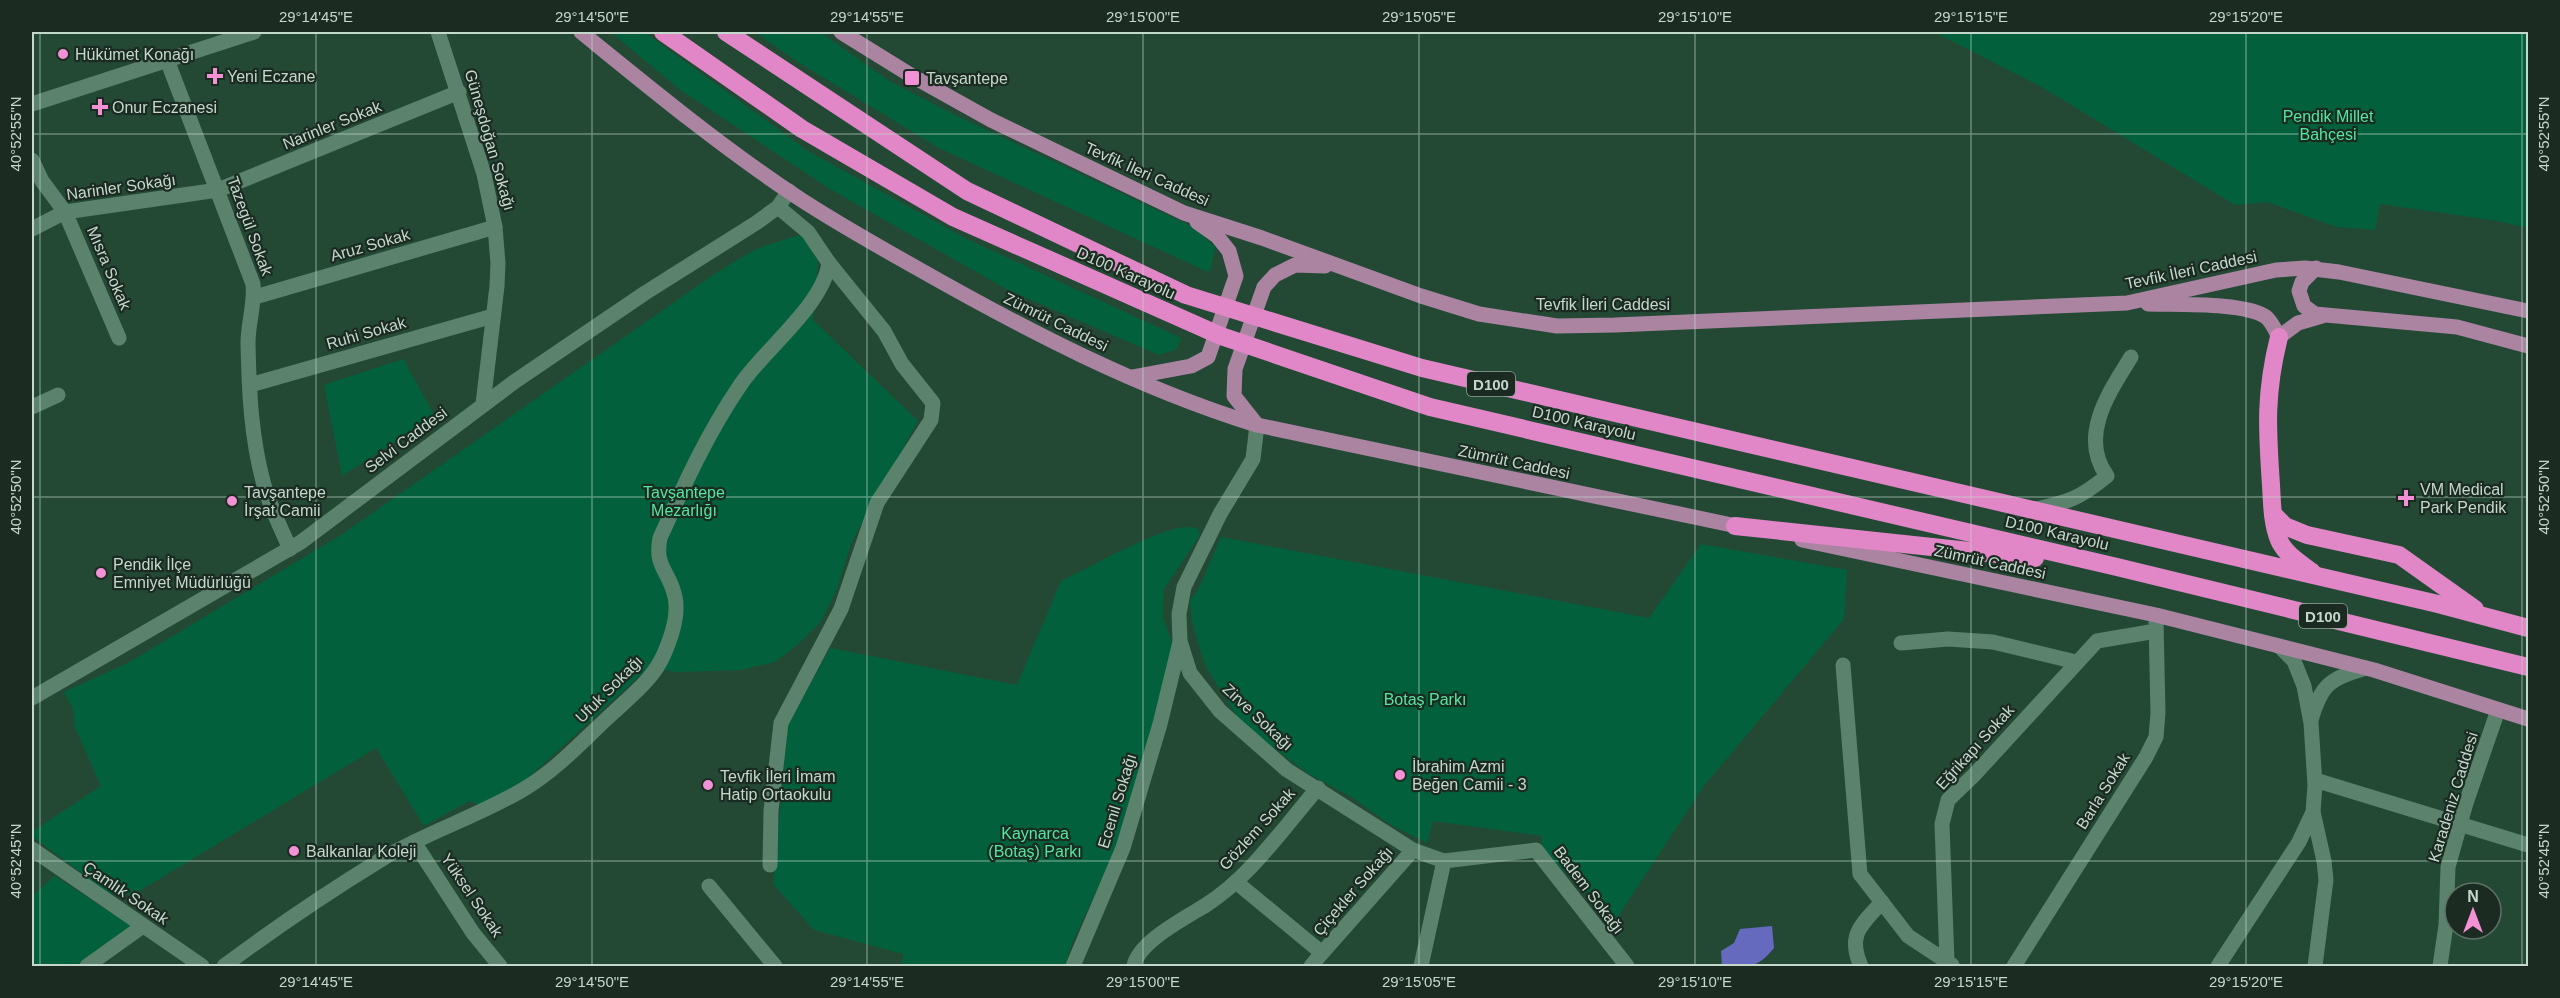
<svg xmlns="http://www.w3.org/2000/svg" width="2560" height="998" font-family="Helvetica,sans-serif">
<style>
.green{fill:#02613c}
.water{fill:#656abf}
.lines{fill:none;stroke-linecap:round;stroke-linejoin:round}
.minor{stroke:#5b826c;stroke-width:15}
.major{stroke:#ab84a2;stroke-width:15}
.highway{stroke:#e186c6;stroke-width:18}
.ticks{fill:none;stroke:#c4d8cc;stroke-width:1.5;stroke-opacity:0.45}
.poi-dot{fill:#f391d6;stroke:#1b2b21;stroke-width:2}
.labels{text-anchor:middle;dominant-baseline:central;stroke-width:4.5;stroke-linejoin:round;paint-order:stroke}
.shield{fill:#1b2b21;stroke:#91a499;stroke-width:1.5}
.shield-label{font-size:15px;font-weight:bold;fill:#c4d8cc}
.poi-label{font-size:16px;fill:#c4d8cc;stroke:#1b2b21;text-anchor:start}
.park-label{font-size:16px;fill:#53e6a0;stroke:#1b2b21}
.street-label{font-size:16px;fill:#c4d8cc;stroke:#1b2b21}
.neatline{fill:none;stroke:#c4d8cc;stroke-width:2}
.ticks-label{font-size:15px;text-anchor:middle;fill:#c4d8cc}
</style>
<rect width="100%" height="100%" fill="#234935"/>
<g class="green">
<polygon points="611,32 644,32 808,151 965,238 1181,338 1177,349 1159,355 1008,290 830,189 679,89"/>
<polygon points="755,32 820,32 891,82 959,117 1195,228 1215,247 1211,269 1208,272 939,148 798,62"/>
<polygon points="1934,32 2528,32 2528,228 2498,221 2380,204 2375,230 2337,227 2267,202 2235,205 2040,86"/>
<polygon points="802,234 818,262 813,320 918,421 852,541 837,589 820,623 797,645 775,662 741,670 677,672 648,668 504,800 480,805 469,801 424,826 376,748 136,893 122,895 108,893 32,836 32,832 101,786 75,728 73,709 64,692 128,663 341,535 716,273 756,249"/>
<polygon points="403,359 435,416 342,476 324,385"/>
<path d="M1186,527L1197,528L1200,535L1164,589L1163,618L1173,645L1133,797L1114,853L1072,943L1065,966H902L903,954L814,930L773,884L788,725L830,648L1017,685L1061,581C1090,567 1157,529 1186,527Z"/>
<polygon points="1221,537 1649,618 1701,544 1847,570 1844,619 1703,787 1615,921 1541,849 1542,836 1433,821 1427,843 1391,825 1353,798 1309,774 1256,735 1238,718 1207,669 1201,653 1192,621 1190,600 1199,588"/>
<polygon points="55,876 131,926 76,966 32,966 32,896"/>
</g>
<path class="water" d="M1772,926L1774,948C1757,969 1749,967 1722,966L1721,951L1734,943L1740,929Z"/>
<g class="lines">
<g class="minor">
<polyline points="438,32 484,174 495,227 498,263 497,286 483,404"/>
<path d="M167,60L253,284C255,304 248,323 248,343C249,391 251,438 264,485C270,507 281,528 290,549"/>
<polyline points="32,104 254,32"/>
<polyline points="32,160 42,181 65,212 119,338"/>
<polyline points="32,229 65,212 218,190 459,92"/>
<polyline points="255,297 495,227"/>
<polyline points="250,385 493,316"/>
<polyline points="32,407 58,395"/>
<polyline points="1257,425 1253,459 1220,514 1184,587 1179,614 1180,641 1190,673 1220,711 1287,770 1413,850 1444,861 1536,850 1627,966"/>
<path d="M2036,509C2069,502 2080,498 2107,476C2078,436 2110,391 2131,357"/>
<polyline points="1901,643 1948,639 1993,642 2076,662"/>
<polyline points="1843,665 1860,874 1908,936 1952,965"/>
<polyline points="32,698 301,542 514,382 645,293 756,223 778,207 789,191"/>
<path d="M2311,720C2322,683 2330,679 2366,668"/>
<polyline points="2315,780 2528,845"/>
<polyline points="2313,812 2324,861 2326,880 2315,966"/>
<polyline points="414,842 473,933 500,966"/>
<polyline points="32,849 202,966"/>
<polyline points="770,865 771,811 781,723 841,609 877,503 931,420 933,403 902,364 884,331 829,263"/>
<polyline points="1236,882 1322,953 1413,850"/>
<polyline points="709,886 775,966"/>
<polyline points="1947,962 1942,824 1948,800 1975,774 2097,641 2156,631"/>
<polyline points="87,966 143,926"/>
<path d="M224,966C275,928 328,892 382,859C427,832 479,816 524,789C558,769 585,738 614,712C632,695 654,678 664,654C671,638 679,615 675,597C670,571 654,568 660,538C684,485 708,432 741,384C765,349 823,305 829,263L808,232L778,207"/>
<polyline points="1073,966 1123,848 1160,724 1180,642"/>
<path d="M1134,966C1138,942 1185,918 1206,905C1251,876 1283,828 1318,788"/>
<polyline points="1311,966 1322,953"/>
<polyline points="1421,966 1444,861"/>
<path d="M1861,966C1847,935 1861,925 1882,902"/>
<polyline points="2014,966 2146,757 2156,737 2158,713 2156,621"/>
<polyline points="2218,966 2299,842 2313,812 2315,785 2311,723 2304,686 2294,661 2279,646"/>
<polyline points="2440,966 2446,925 2448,867 2466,803 2498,710"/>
</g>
<g class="major">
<path d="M581,32C650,88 719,145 794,195C833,221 874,244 915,267C1024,329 1137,388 1257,425L1746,528"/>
<polyline points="841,32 912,76 991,120 1184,213 1262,238 1421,296 1479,314 1557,326 1615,325 2127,303 2276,270 2305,268 2339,272 2528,311"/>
<polyline points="2316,268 2302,282 2299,291 2304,306 2315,314 2457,327 2528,346"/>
<path d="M2148,304C2175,305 2246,302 2266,317C2272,322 2275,330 2279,337L2298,323L2322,316"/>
<polyline points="1132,377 1191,366 1208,357 1236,276 1229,251 1217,236 1197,222"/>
<polyline points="1257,425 1234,396 1235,369 1264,287 1275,275 1295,265 1325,266"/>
<polyline points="1802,540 2156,615 2374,670 2528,719"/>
</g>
<g class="highway">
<polyline points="663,32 802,129 953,217 1221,336 1430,407 2117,567 2528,667"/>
<polyline points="726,32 967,191 1186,295 1422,368 2438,604 2528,628"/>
<path d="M2279,337C2265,393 2267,427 2271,485C2272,502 2272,523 2279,540C2285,554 2300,563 2312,572"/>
<polyline points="2273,514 2285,526 2307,535 2399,555 2475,609"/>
<polyline points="1735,526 2035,558"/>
</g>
</g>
<path class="ticks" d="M40,32V966M316,32V966M592,32V966M867,32V966M1143,32V966M1419,32V966M1695,32V966M1971,32V966M2246,32V966M2522,32V966M32,134H2528M32,497H2528M32,861H2528"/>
<g class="poi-dot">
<circle cx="63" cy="54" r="6"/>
<path d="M212 67h6v6h6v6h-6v6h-6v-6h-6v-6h6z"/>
<rect x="904" y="70" width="16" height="16" rx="3"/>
<path d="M97 98h6v6h6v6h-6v6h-6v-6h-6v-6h6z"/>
<path d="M2403 489h6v6h6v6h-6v6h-6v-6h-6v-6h6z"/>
<circle cx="232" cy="501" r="6"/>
<circle cx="101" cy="573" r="6"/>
<circle cx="1400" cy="775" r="6"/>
<circle cx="708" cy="785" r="6"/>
<circle cx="294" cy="851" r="6"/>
</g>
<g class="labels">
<g class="shield">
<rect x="1467" y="372" width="48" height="24" rx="4.5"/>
<rect x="2299" y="604" width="48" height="24" rx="4.5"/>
</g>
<g class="shield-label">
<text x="1491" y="384">D100</text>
<text x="2323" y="616">D100</text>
</g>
<g class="poi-label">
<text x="75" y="54">Hükümet Konağı</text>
<text x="227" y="76">Yeni Eczane</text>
<text x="926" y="78">Tavşantepe</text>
<text x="112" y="107">Onur Eczanesi</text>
<text x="2420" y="489">VM Medical<tspan x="2420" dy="18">Park Pendik</tspan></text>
<text x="244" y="492">Tavşantepe<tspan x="244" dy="18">İrşat Camii</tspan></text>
<text x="113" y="564">Pendik İlçe<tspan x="113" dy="18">Emniyet Müdürlüğü</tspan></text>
<text x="1412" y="766">İbrahim Azmi<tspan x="1412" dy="18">Beğen Camii - 3</tspan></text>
<text x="720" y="776">Tevfik İleri İmam<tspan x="720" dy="18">Hatip Ortaokulu</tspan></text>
<text x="306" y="851">Balkanlar Koleji</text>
</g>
<g class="park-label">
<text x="2328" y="116">Pendik Millet<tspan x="2328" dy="18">Bahçesi</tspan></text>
<text x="684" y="492">Tavşantepe<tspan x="684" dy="18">Mezarlığı</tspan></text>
<text x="1425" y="699">Botaş Parkı</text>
<text x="1035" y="833">Kaynarca<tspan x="1035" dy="18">(Botaş) Parkı</tspan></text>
</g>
<g class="street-label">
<text transform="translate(332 125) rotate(-22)">Narinler Sokak</text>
<text transform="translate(490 140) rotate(74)">Güneşdoğan Sokağı</text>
<text transform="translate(1147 174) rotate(24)">Tevfik İleri Caddesi</text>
<text transform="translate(121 187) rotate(-8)">Narinler Sokağı</text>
<text transform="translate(250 226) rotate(70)">Tazegül Sokak</text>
<text transform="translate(370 245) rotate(-16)">Aruz Sokak</text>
<text transform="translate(109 268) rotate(67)">Mısra Sokak</text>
<text transform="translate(2191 270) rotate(-12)">Tevfik İleri Caddesi</text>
<text transform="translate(1126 273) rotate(24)">D100 Karayolu</text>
<text x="1603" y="304">Tevfik İleri Caddesi</text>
<text transform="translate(1056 322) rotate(26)">Zümrüt Caddesi</text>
<text transform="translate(366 333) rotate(-16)">Ruhi Sokak</text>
<text transform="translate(1584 423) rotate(13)">D100 Karayolu</text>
<text transform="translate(406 440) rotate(-37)">Selvi Caddesi</text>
<text transform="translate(1514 462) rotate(12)">Zümrüt Caddesi</text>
<text transform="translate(2057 533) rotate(13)">D100 Karayolu</text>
<text transform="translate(1990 562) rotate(12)">Zümrüt Caddesi</text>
<text transform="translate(609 689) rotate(-45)">Ufuk Sokağı</text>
<text transform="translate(1258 717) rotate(43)">Zirve Sokağı</text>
<text transform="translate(1975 747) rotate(-48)">Eğrikapı Sokak</text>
<text transform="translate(2103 791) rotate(-58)">Barla Sokak</text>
<text transform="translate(2453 797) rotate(-73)">Karadeniz Caddesi</text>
<text transform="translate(1117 801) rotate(-73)">Ecenil Sokağı</text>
<text transform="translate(1257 829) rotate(-48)">Gözlem Sokak</text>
<text transform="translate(1589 890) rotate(53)">Badem Sokağı</text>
<text transform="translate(1353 891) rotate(-49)">Çiçekler Sokağı</text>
<text transform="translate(126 893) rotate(34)">Çamlık Sokak</text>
<text transform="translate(472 895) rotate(56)">Yüksel Sokak</text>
</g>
</g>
<rect width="2560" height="998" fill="none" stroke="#1b2b21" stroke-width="66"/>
<g transform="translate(2473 911)"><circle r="28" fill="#1b2b21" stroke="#5f7065" stroke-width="1.5"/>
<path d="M0-4.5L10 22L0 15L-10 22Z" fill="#f391d6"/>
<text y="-9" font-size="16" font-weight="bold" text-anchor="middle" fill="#c4d8cc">N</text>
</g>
<rect x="33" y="33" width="2494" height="932" class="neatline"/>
<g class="ticks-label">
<text x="316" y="22">29°14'45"E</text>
<text x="592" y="22">29°14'50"E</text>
<text x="867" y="22">29°14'55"E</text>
<text x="1143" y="22">29°15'00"E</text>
<text x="1419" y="22">29°15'05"E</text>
<text x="1695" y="22">29°15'10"E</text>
<text x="1971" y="22">29°15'15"E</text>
<text x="2246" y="22">29°15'20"E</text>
<text transform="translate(16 134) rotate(-90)" y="5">40°52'55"N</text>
<text transform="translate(2544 134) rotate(-90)" y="5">40°52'55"N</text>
<text transform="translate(16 497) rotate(-90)" y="5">40°52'50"N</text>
<text transform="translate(2544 497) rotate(-90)" y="5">40°52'50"N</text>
<text transform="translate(16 861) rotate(-90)" y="5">40°52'45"N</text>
<text transform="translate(2544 861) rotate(-90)" y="5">40°52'45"N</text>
<text x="316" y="987">29°14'45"E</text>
<text x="592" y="987">29°14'50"E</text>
<text x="867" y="987">29°14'55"E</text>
<text x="1143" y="987">29°15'00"E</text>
<text x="1419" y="987">29°15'05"E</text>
<text x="1695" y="987">29°15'10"E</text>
<text x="1971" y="987">29°15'15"E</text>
<text x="2246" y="987">29°15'20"E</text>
</g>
</svg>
